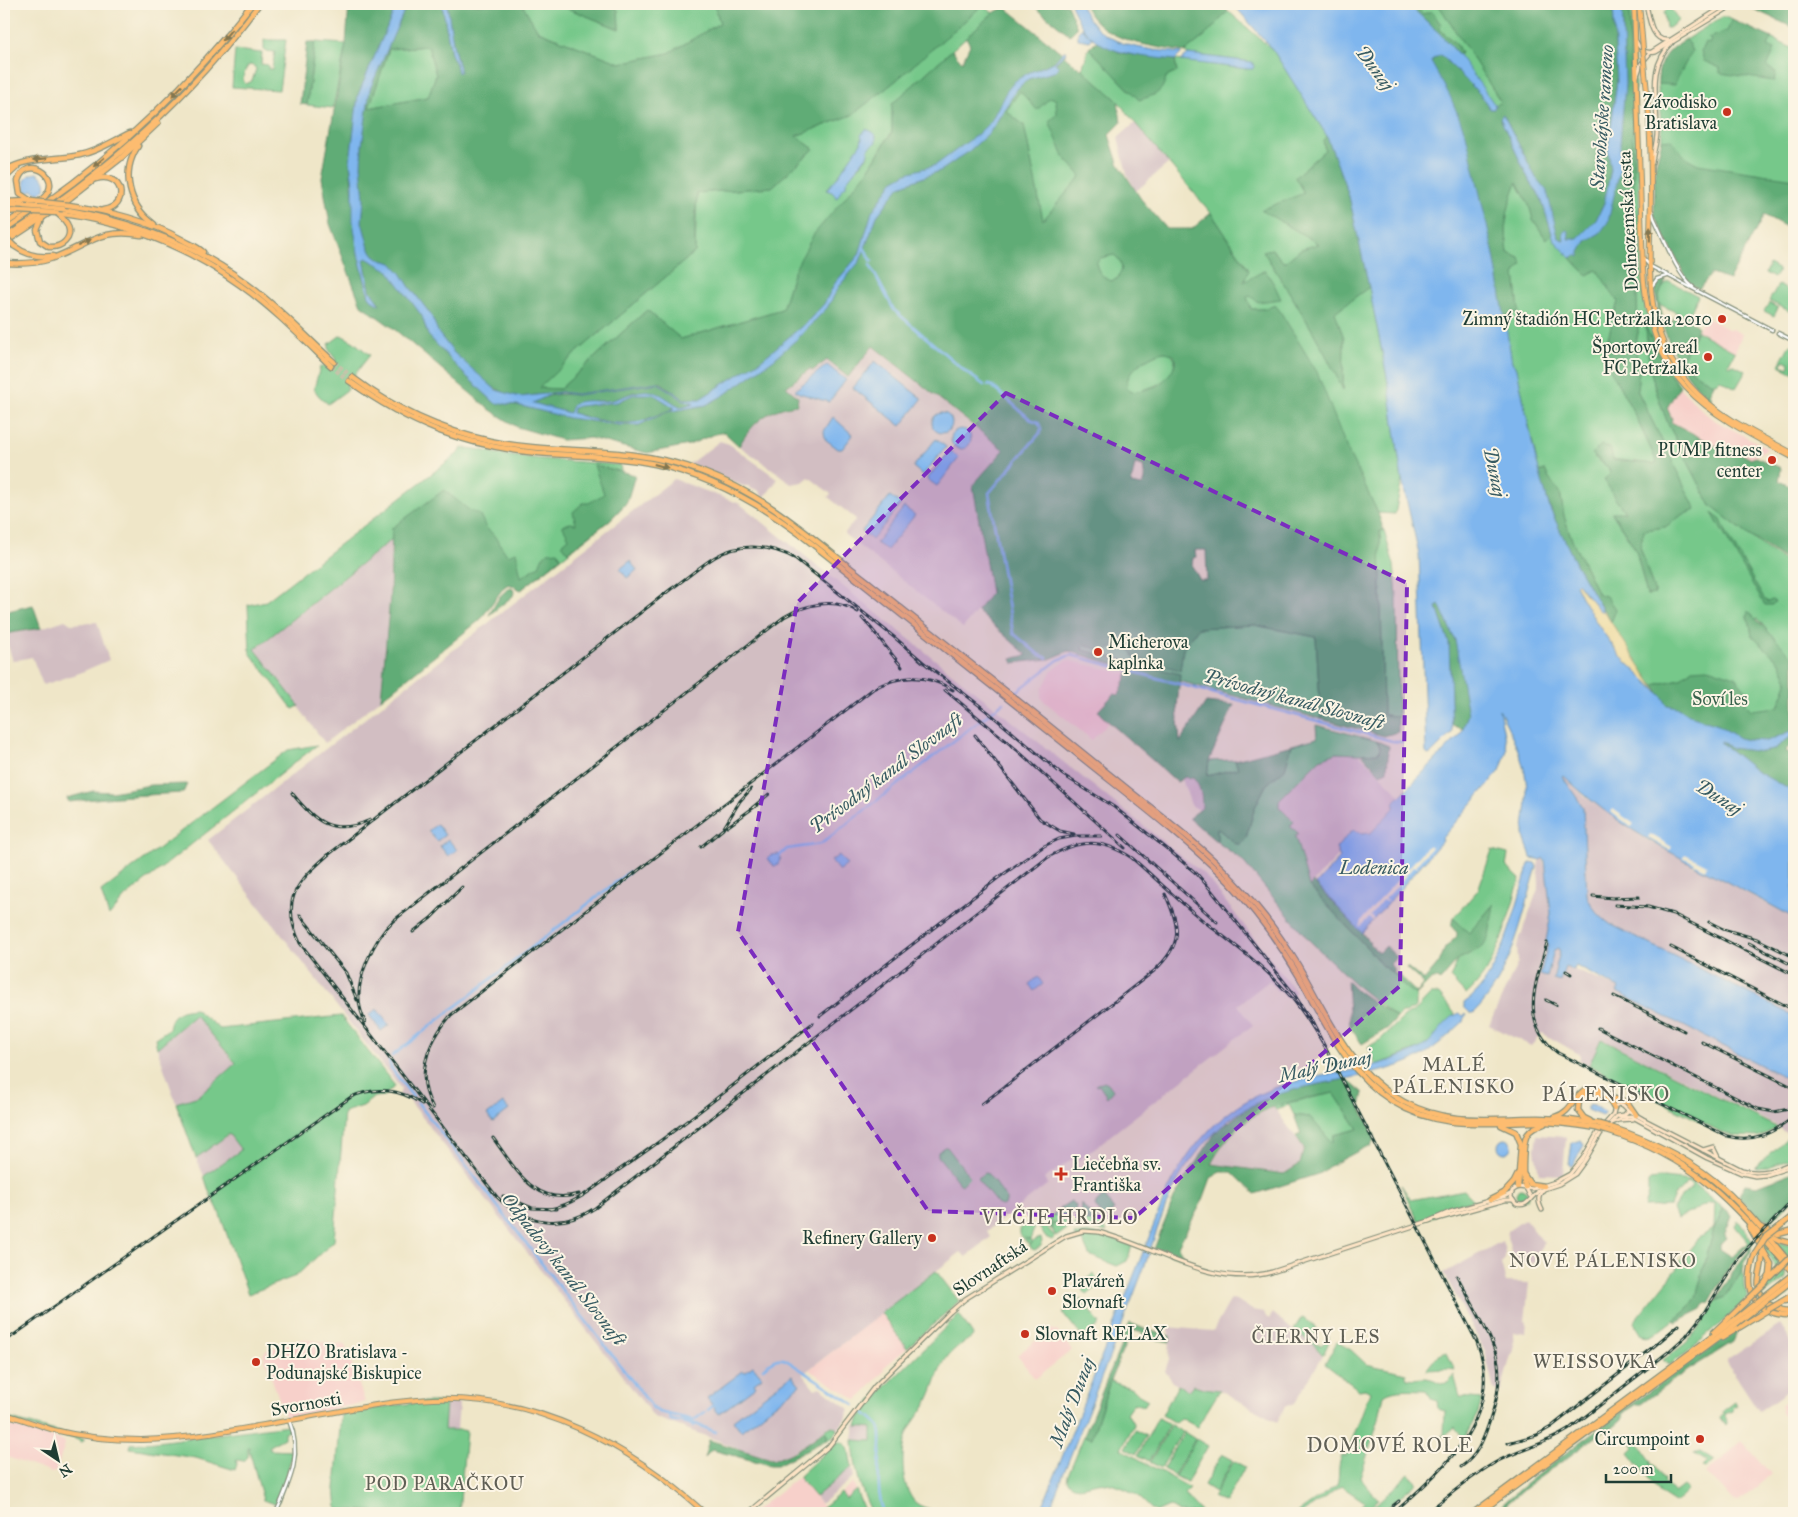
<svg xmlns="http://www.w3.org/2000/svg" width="1798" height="1517" font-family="'IM FELL Great Primer',serif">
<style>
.built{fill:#f7d0ca}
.industrial{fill:#d2bec2}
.green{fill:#76c88a;stroke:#4a825f;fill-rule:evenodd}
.forest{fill:#60ac76;stroke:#407455;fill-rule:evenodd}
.sand{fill:#eeda9e;stroke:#868c69}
.water{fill:#7fb6ee;stroke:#4f7a91;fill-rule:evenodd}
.pier{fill:#efe6c8}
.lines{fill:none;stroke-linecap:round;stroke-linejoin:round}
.canal{stroke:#7fb6ee;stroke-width:2.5}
.motorway-tunnel{stroke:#c5c4aa;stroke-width:4.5;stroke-dasharray:4.5 2;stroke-linecap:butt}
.tertiary-casing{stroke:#87927e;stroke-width:5}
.secondary-casing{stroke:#87927e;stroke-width:5.5}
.primary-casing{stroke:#87927e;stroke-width:6}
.motorway-casing{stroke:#87927e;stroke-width:7}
.tertiary{stroke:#fff;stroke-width:2.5}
.secondary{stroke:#fee4c5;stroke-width:3}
.primary{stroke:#fdbc6f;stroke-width:4}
.motorway{stroke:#fdbc6f;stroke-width:4.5}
.rail-casing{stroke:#1f3d34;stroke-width:3}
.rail{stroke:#fcf5e5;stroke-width:1;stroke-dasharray:4;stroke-linecap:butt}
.primary-bridge-casing{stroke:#87927e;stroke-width:6;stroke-linecap:butt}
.motorway-bridge-casing{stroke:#87927e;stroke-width:7;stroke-linecap:butt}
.primary-bridge{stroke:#fdbc6f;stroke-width:4}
.motorway-bridge{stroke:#fdbc6f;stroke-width:4.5}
.oneway{fill:#83764f}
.marked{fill:#7b2cbf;fill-opacity:0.2;stroke:#7b2cbf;stroke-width:4;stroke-dasharray:10 6;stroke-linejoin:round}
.poi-dot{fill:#c8321e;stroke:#fcf5e5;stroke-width:2}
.labels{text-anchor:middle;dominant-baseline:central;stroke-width:4;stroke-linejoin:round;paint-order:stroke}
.poi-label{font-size:18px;fill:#1f3d34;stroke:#fcf5e5;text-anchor:end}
.street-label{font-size:18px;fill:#1f3d34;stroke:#fcf5e5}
.park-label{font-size:18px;fill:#35604a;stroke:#fcf5e5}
.water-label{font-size:19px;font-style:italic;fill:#375b62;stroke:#fcf5e5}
.neighbourhood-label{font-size:19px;letter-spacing:1px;fill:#5f5f55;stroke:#fcf5e5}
.quarter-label{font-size:20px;letter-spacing:1px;fill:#5f5f55;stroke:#fcf5e5}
</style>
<rect width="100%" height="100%" fill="#fcf5e5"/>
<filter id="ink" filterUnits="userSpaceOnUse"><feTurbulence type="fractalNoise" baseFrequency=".02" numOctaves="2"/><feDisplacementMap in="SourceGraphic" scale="10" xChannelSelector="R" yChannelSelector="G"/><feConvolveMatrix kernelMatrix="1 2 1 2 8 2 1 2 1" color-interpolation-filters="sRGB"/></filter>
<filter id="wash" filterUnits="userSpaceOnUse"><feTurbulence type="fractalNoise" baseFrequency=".0096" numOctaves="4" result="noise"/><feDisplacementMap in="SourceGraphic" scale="20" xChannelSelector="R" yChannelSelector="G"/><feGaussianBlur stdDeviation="1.12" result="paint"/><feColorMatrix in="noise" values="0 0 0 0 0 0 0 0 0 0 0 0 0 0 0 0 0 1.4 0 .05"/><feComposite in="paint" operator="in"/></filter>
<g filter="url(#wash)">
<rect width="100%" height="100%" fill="#efe6c8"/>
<g class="built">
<polygon points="1705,317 1730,330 1732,329 1742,334 1735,352 1697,331"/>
<polygon points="1679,387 1705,413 1714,420 1768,448 1751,459 1727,447 1724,450 1671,422 1667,408"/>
<polygon points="1067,660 1128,674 1119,696 1099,711 1109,722 1092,740 1045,702 1041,697 1042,689 1051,672"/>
<polygon points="881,1313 907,1348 883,1368 885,1370 857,1400 809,1370"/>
<polygon points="1051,1329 1057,1331 1072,1350 1035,1379 1017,1355"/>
<polygon points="302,1339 345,1345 365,1402 343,1407 286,1418 263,1354 267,1350"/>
<polygon points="1794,1394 1794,1427 1780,1411 1783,1409 1780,1406"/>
<polygon points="5,1424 64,1441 65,1444 56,1471 52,1473 4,1456 4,1426"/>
<polygon points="1742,1441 1771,1474 1739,1502 1733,1501 1721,1487 1705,1474"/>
<polygon points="798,1477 823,1507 816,1513 752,1513"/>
<polygon points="853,1482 856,1490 846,1499 841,1493"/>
</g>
<g class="industrial">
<polygon points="1135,123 1169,163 1136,191 1127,174 1118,138"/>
<polygon points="873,346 1004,450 973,485 991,593 963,628 844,534 856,519 828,497 831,494 809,477 803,482 791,484 781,475 739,446 750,428 763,417 775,410 797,405 786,387 807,371 811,368 813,370 827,359 848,376"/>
<polygon points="720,441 729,444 778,479 764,498 758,490 751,489 750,486 743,486 689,464"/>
<polygon points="674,479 740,504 1205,875 1296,992 1287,999 1280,990 1277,991 1269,981 1238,1005 1253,1025 1079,1160 1077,1157 1074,1158 1044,1179 1048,1184 987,1231 991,1237 966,1257 961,1252 803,1374 815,1389 820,1387 850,1409 847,1413 848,1414 838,1430 830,1426 809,1442 782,1458 775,1459 736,1450 738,1448 654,1417 409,1100 399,1096 401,1089 208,840"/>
<polygon points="392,539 390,597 381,699 325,743 255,649"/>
<polygon points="65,620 71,624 97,622 109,660 77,674 43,685 32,657 13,661 4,634 41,628"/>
<polygon points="1337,753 1359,754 1401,796 1395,801 1394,808 1371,833 1362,834 1353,830 1336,848 1339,856 1309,886 1295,836 1279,807 1279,800 1320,759"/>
<polygon points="1564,776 1584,796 1647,840 1794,918 1794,1016 1624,932 1610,924 1599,916 1590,903 1587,895 1583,807 1565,782 1563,777"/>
<polygon points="1185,777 1193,777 1198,783 1202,797 1202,808 1199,810 1191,805 1182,779"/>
<polygon points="1543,858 1548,880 1551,913 1546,940 1548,944 1540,975 1547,977 1554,950 1558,948 1560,952 1553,979 1560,981 1564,969 1567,967 1619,988 1618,992 1794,1082 1794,1137 1783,1131 1779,1127 1602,1039 1589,1065 1579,1060 1581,1055 1542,1033 1531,1046 1489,1025 1518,962 1517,946 1539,886 1538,866 1539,861"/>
<polygon points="195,1015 236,1064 199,1096 176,1103 157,1048"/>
<polygon points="1273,1106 1304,1148 1300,1164 1284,1174 1211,1164 1220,1148 1234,1130 1246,1121"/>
<polygon points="230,1134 241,1150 204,1176 196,1158"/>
<polygon points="1537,1135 1566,1137 1563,1175 1539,1174 1535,1150"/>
<polygon points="1525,1219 1544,1243 1533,1263 1510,1263 1511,1251 1507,1237 1508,1231"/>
<polygon points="1502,1241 1505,1251 1505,1258 1501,1264 1506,1282 1529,1283 1525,1321 1527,1322 1526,1332 1513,1333 1514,1351 1511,1355 1501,1391 1498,1391 1494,1390 1485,1352 1444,1273"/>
<polygon points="1231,1299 1237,1300 1252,1310 1264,1312 1266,1317 1269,1319 1273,1313 1290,1328 1314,1345 1323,1355 1295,1403 1285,1407 1277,1422 1220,1390 1203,1388 1194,1385 1189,1391 1174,1383 1165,1371 1169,1359 1170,1339 1167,1327 1213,1331"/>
<polygon points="1780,1325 1794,1346 1794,1386 1759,1411 1726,1361"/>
<polygon points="446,1402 459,1403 457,1430 443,1430"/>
<polygon points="855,1425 872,1428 873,1441 853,1440"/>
<polygon points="852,1467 854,1477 822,1503 820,1503 815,1497"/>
</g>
<g class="green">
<polygon points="522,4 557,4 619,29 618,10 611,4 714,4 720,23 669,53 620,63 538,31"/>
<polygon points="1420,4 1438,4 1501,102 1490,109 1459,55 1457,45 1423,14 1419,10"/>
<path d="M1629,4H1632L1643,296C1649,330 1660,357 1680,385L1679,387L1667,371L1646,328L1649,363L1655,388L1668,424L1711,506L1764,547L1788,563L1792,574H1794V658L1775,640L1758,619L1747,617L1750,623L1752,636L1780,662L1788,680L1778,707L1751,711L1746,704L1745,689L1692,669L1680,679L1654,685L1638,672L1603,611L1611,621L1616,610L1598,594L1572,540L1564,516L1560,492L1549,479L1545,470L1539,472L1517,369L1512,362L1504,317L1519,312L1515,273L1520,258L1508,253C1504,221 1506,211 1517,182L1529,205L1533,219L1546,239L1552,234L1554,240L1587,275L1597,269L1618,302L1603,356L1634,413L1657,462L1654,464L1594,457L1609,468L1610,475L1605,479L1614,497L1625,512L1612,513L1636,550L1647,595L1655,594L1640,546L1644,530L1665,527L1682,515L1696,510L1637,390L1639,371L1635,345L1638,333Z"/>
<path d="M983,5L993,13L892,104V131L867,172L794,271L782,309L681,339L647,310L560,389L538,388L576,353L695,252L697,193L772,187L814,149L796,136L852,115L893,83ZM862,138L869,154L855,172H852L837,197L832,192L826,190L836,179L861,143Z"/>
<polygon points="1669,7 1679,20 1669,28 1666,28 1664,13"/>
<path d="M1228,11L1273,50L1327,136L1323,141L1325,150L1295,177L1304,193L1320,244L1301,249L1284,263L1272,249L1263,251C1292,296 1320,340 1343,389L1344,338L1334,312L1369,287L1389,387L1402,480L1395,514L1378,513L1275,305L1266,309H1251L1247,297L1250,296L1243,283L1249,269L1211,213L1135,123L1118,101L1082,69L1089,48L1139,100L1166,77L1177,72L1175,60L1248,69L1252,62L1188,54L1185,52L1208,33Z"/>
<path d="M1722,17H1725L1794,49V184L1656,163C1659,155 1661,147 1662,139C1663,110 1647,71 1672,48Z"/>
<path d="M264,40H286L279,90L232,87L235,50L262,53L261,64L268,65V69H272L275,52L264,51ZM249,65L254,66L256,69L252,81L246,84L243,81C243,74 245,70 249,65Z"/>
<polygon points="315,42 346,44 333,108 307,105"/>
<polygon points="428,46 436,75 428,97 369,108 389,49"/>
<polygon points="1020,90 1051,97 1056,100 1064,157 1081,176 1043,221 1024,126 1006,111"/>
<path d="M1114,255C1123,262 1124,269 1117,279L1110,281C1102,276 1098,273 1096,263L1100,258Z"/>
<polygon points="1769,264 1779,270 1774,278 1765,273"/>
<path d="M1669,281L1698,296L1688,318L1659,304C1658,294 1661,286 1669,281Z"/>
<polygon points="1778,285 1794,293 1794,307 1791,312 1769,301"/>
<polygon points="1769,303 1778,308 1774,316 1764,311"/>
<path d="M1697,331L1735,352L1728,365L1731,366L1732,364L1746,371L1736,388L1719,379L1717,383L1715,382L1714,384C1701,377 1691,372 1683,358Z"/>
<polygon points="341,335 354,342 370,355 347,384 347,390 328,404 319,396 314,389 320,367 325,366 329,368 336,360 329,350 329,344"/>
<polygon points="1792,345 1794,346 1794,373 1784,368 1785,366 1789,368 1790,363 1784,360 1782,364 1784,367 1779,365 1789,346"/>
<path d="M1164,352H1170L1175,360C1174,382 1150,389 1132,392L1127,389C1123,371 1149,355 1164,352Z"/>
<path d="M462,448C479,448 495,454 512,456C547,460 584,462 620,465L627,502L610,520L521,590L444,491L392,528V539L255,649L299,706L293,709L250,653L248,605L266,601L460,452Z"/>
<polygon points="1380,531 1384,531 1394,565 1397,595 1398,716 1383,715"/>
<polygon points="1254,625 1316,637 1321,719 1179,681 1179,674 1082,650 1083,645 1126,639 1129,647 1180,669 1183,649 1198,628"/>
<polygon points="1316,725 1377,741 1380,747 1379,753 1359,754 1337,753 1320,759 1279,800 1279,807 1294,822 1290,826 1298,833 1295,836 1309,886 1370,951 1382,966 1395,974 1402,984 1416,995 1416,1007 1405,1013 1401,1013 1397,1018 1358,987 1309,940 1241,859 1217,842 1217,828 1236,844 1246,838 1255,807 1266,785 1285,768 1292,745 1317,738"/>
<polygon points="317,745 125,897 109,916 101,892 288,750"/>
<polygon points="1235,760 1238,768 1207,776 1209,761"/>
<path d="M1492,850L1508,854L1506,866L1520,879C1507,919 1500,965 1466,995L1450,978L1459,959L1483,946L1493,905L1469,933L1453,918L1478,890Z"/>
<polygon points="1431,994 1439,994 1455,1014 1454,1016 1429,1042 1421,1048 1376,1065 1368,1047 1380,1040 1404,1017 1417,1009"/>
<path d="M195,1009L220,1029L341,1016L395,1086L384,1096L374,1097L363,1106L344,1112L334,1241L296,1276L248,1294L218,1209L210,1194L204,1176L241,1150L229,1134L196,1158L176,1103L199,1096L236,1063L195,1015L157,1048L155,1038L169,1029C171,1013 180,1010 195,1009Z"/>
<polygon points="1601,1039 1778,1128 1758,1137 1734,1136 1723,1133 1589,1065"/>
<polygon points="1104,1081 1108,1083 1113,1090 1107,1097 1099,1085 1097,1086 1095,1085"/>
<polygon points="1334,1093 1358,1129 1334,1135 1332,1143 1310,1117 1294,1115 1289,1105 1276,1110 1273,1106"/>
<polygon points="1789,1134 1794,1137 1794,1158 1768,1167 1755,1168 1789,1136"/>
<polygon points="944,1147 947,1147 970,1177 962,1185 959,1183 938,1156 938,1152"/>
<polygon points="984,1173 988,1174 1006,1198 1006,1203 1002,1206 998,1205 978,1180 979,1177"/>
<polygon points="1664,1178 1690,1181 1722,1207 1723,1210 1714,1229 1696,1298 1687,1310 1660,1331 1650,1336 1642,1335 1634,1322 1678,1268 1677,1265 1698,1239 1714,1228 1715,1203 1709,1203 1677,1219 1673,1209 1679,1199 1692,1187 1689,1182 1674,1196 1670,1206 1644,1207 1648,1193 1648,1182 1650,1180"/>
<polygon points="1401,1185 1411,1200 1464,1190 1474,1200 1444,1207 1435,1216 1418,1221"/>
<circle cx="1522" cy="1195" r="6"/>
<polygon points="1104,1196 1114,1210 1104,1219 1095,1206 1097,1202"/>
<polygon points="1071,1201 1076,1205 1075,1214 1060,1208"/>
<polygon points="1081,1203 1089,1213 1090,1212 1090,1214 1094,1219 1096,1218 1098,1222 1080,1216"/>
<polygon points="1060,1209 1066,1212 1066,1221 1052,1224 1051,1216"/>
<polygon points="1050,1216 1052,1230 1046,1223 1045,1225 1055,1237 1052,1240 1045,1237 1039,1227 1041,1223 1045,1222 1045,1220"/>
<polygon points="1079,1217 1102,1224 1107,1232 1092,1229 1075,1230 1074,1228"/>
<polygon points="1738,1220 1752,1241 1751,1248 1749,1250 1744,1246 1749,1243 1735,1226"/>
<path d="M1029,1222L1034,1229L1030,1240L1025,1238L1031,1241L1030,1245C1033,1241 1036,1239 1041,1238L1042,1241L1041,1246L1035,1250L1032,1249L1020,1234V1229Z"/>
<polygon points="1066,1222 1067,1229 1056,1237 1053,1231 1052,1225"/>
<polygon points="1089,1233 1103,1235 1132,1246 1127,1261 1117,1266 1089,1255 1083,1241 1075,1237 1074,1235"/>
<polygon points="1772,1238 1779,1242 1794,1247 1794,1250 1787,1258"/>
<polygon points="1764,1243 1782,1263 1776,1268 1762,1246"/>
<polygon points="1782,1269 1785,1273 1786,1278 1763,1296 1760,1290"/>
<polygon points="936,1271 959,1301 907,1348 881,1313"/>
<path d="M1743,1271L1744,1287L1748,1298C1723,1322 1698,1344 1670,1365L1663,1360L1686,1343L1702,1324L1716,1301L1726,1297L1732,1286Z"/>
<polygon points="1093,1274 1101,1284 1087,1295 1079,1285"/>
<polygon points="1793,1285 1794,1285 1794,1292 1773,1305 1770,1303"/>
<polygon points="1080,1299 1100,1324 1083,1338 1063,1313"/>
<path d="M959,1314L973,1335L972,1337C964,1343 954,1348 948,1356C937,1370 935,1389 926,1404C921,1413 913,1421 909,1430C900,1448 900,1488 916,1503C921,1507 927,1508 933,1510V1513H872C859,1486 855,1470 853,1440L872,1441V1428L857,1426L860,1417L872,1400Z"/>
<path d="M1303,1317L1317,1329L1312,1339C1314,1344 1317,1345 1322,1345L1329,1336L1328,1344L1323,1355L1314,1345L1295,1332V1328L1301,1318Z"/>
<path d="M1337,1342L1351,1350L1366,1364L1406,1373V1377C1414,1381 1423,1376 1431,1379C1436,1380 1441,1385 1447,1383C1451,1382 1452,1377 1454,1375L1460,1397L1482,1399L1478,1413L1464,1439L1455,1427L1441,1439L1444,1434L1445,1411L1438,1409L1437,1401L1432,1399L1426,1390C1414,1390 1394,1387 1384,1395L1379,1418L1360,1478L1378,1499L1362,1513H1352L1365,1502L1341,1486L1302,1513H1297L1337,1485C1340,1475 1337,1466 1342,1456H1346L1370,1392L1365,1389L1359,1390L1325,1364Z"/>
<polygon points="1442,1353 1447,1353 1455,1370 1449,1369 1426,1370 1437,1356"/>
<path d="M1110,1381L1133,1389L1139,1395L1148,1400L1144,1406L1134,1403L1127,1413L1134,1425L1121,1449L1190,1488L1184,1494L1202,1513H1178L1176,1510L1169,1506L1156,1512C1149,1508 1145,1502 1139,1497C1130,1490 1117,1485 1106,1483C1093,1480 1077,1495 1067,1480L1068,1475L1084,1436L1092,1438Z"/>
<polygon points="1178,1385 1189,1391 1194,1385 1203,1388 1220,1390 1197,1427 1181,1418 1175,1423 1162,1415"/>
<polygon points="424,1402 446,1402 444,1430 462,1430 466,1431 459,1513 399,1513 337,1509 335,1489 341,1414 391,1406"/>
<polygon points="1735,1402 1737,1407 1734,1406 1733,1411 1725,1414 1726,1424 1725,1426 1719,1417 1723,1414 1723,1411"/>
<polygon points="4,1417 78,1437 85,1440 81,1442 76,1439 13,1422"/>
<polygon points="1158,1418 1170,1424 1149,1461 1138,1455"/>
<polygon points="288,1425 289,1431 284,1432 284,1438 269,1446 270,1450 293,1451 279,1501 274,1504 263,1500 249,1449 250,1447 248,1447 248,1457 244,1461 236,1460 237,1464 235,1470 196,1458 130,1448 131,1444 157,1442"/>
<polygon points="1171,1425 1182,1432 1161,1468 1150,1462"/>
<polygon points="832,1426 837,1428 838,1430 832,1437 824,1441 828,1437 825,1430"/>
<polygon points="1135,1430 1146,1436 1136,1454 1125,1448"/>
<polygon points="1184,1432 1195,1439 1174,1475 1163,1469"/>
<polygon points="1196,1439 1208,1446 1187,1482 1175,1476"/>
<polygon points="1637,1441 1652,1462 1650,1464 1654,1465 1664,1479 1663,1481 1674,1493 1683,1486 1688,1490 1675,1503 1661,1494 1629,1453 1634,1448 1632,1445"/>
<polygon points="842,1442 848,1447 852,1467 815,1497 799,1478 799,1476 833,1445 838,1442"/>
<polygon points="1700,1452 1714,1461 1705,1469 1702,1467 1707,1462 1694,1454"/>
<polygon points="1222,1454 1233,1460 1215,1492 1204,1485"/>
<polygon points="1234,1461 1245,1467 1225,1503 1213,1497"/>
<polygon points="1409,1474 1417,1482 1381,1513 1366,1513"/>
<polygon points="856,1490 865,1513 816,1513 841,1493 846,1499"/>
</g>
<g class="forest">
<path d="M349,4H397L358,95L350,162L358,253L369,296L374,302L380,304L370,290L364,260L366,257L388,270L422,316L428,335L462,372L495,403L517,405L569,418L620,425H639L667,412L706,405L724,395L774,359L827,308L840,285L860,261L877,216L900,186L942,170L968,152L990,132L1017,89L1028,79L1054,72L1055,64L1064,55L1075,65L1082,69L1118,101L1121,123L1109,135L1118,163L1141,199L1167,229H1192L1211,213L1249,270L1244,282L1265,270L1274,284L1281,299L1258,302L1250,296L1247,297L1251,309H1266L1275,305L1280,311L1317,372L1347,449L1378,513L1384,531H1380L1383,715L1398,716V732L1384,736L1321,719L1316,637L1254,625L1198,628L1183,649L1180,670L1135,658L1129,647H1126V640L1106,651L1083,645L1082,650L1180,674L1177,708L1180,742L1206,702L1234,705L1209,761L1207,776L1238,768L1235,760L1292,745L1285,769L1266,785L1255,807L1246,838L1241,844H1236L1217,828V842L1189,818L1202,808C1202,796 1201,786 1193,778L1185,777L1177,782L1101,715L1102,714L1098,711L1114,694L1119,695L1130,669L1069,651L1050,659L1013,663L1011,659L1027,655L977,611L991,593L973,485L1004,450L873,346L848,377L827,360L812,371L811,368L807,371L786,387L798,397L797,405C770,408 752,422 739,446L724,432L712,435L689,445L647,453L590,438L562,440L517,427L489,409L393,328L361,305L330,224L322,178L346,44ZM1020,91L1037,110L1051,97L1056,100L1057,114L1049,121L1064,157L1081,176L1043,220L1024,125L1006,111ZM1114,255C1123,262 1124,269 1117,279L1111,281C1102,276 1098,273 1096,263L1100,258ZM1164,352C1188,354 1168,380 1156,386C1148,389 1140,391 1132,392L1127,389C1123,371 1149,355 1164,352ZM1135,464L1143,466L1145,480L1142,486L1131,484ZM1195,550H1206L1207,580H1200L1192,566L1193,558L1196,557Z"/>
<path d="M407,4H442L451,54L456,64L458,72L460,71L454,49L447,4H522L538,31L620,63L669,53L720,23L714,4H980L983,5L893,83L852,115L796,136L814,149L772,187L697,193L695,224V252L576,353L539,388L560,389L647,310L681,339L782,309L794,271L814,234L867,172L892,132V104L952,50L962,62L970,45L966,37L993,13L1005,7L1062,53L1054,62L1028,73L999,107L991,121L978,134L936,165L916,171L893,181L872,212L859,255L835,283L824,304L807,322L760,361L700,399H684L660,382L578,394L659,383L683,400L695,403L681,407L653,392H634L614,400L606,401H595L576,403L569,413L533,403C551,393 558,394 577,395L561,392L520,397L507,394L489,385L454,353L439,334L431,315L409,286L400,273L392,263L381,260L374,255L369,248L362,222L364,199L361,166L362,145L370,89ZM428,46L436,75L428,97L369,108L389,49Z"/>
<polygon points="557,4 611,4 618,10 619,29"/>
<polygon points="1031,4 1067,4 1077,28 1070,35"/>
<path d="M1084,4H1224L1228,11L1208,33L1185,52C1149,45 1101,43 1084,4Z"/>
<polygon points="1408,4 1420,4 1419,10 1423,14 1431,11 1441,24 1439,29 1457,45 1461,53 1459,55 1440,34"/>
<path d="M1438,4H1613L1617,81L1608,149L1611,170L1604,203L1596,220L1578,238L1568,239L1564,241L1558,237L1546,191L1536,178L1503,114L1500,118L1528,178L1541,198L1552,234L1546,239L1533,219L1529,205L1517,182C1506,211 1504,222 1508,253L1520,258L1522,265L1515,273L1519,312L1504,317L1494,255L1431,62L1433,59L1440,55L1444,58L1480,94L1490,109H1494L1495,105L1501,102Z"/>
<polygon points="1622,4 1629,4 1638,333 1635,345 1639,371 1637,390 1696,510 1682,515 1665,527 1644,530 1640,546 1655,594 1647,595 1636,550 1612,512 1625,512 1614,497 1604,479 1610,475 1609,468 1592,454 1601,445 1610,447 1613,460 1654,464 1657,462 1634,413 1603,356 1618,302 1597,270 1587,275 1571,258 1580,252 1586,241 1600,233 1621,164 1620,144 1625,84"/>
<polygon points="1743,4 1794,4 1793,14 1794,15 1794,28"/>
<polygon points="1732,20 1772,38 1768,46 1775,49 1767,67 1776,72 1774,81 1720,73 1720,68 1704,61 1701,51 1705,42 1709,44 1711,40 1708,38 1727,31"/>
<path d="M1686,39L1692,51L1674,85L1658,84C1658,59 1666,51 1686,39Z"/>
<polygon points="307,42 315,42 307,105 300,104"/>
<path d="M1095,42H1098L1121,53L1175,60L1177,72L1166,77C1162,94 1155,95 1139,100L1089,48Z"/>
<path d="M1327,136L1349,196L1369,287L1335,312L1344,338L1343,390C1321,341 1292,296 1263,251L1272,249L1284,263L1301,249L1319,244L1261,210L1304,193L1295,177L1325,150L1323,140Z"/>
<polygon points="1671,139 1685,157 1698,164 1794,179 1794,231 1764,215 1729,280 1711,274 1699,289 1693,286 1686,278 1654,215 1655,168 1662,140"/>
<path d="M1666,279L1658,298L1663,319L1667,324H1671L1677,313L1688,318L1698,327L1683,358L1693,372L1714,384L1709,394L1712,398L1710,400C1684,377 1668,346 1659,313C1657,302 1653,292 1658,282Z"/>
<polygon points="1646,327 1667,371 1679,387 1667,408 1672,419 1671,422 1724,450 1727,446 1751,459 1755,457 1781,468 1779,481 1789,486 1794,479 1794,565 1750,536 1711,506 1668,424 1655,388 1649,363"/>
<path d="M635,394H653L675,408C664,412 653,417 642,421C620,427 593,419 572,413L573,408L578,406L617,402Z"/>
<polygon points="594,465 635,475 627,502 610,520 568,552 562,544 569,538 562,525 571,523 576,524 573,512 583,503 589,503 604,494"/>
<path d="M1545,470L1549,479L1560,492L1564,516L1572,540L1598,594L1606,596L1616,610L1611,622C1580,575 1553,526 1539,472Z"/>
<polygon points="444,490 469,510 480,515 486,528 493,534 507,555 516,552 521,577 539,566 542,558 548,552 558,551 561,558 521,590 509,584 504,587 480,620 381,699 390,597 392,528"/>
<polygon points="1712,513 1721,520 1726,532 1764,599 1768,602 1772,600 1775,602 1772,605 1765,605 1761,599"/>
<polygon points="509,588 513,589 514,592 513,596 489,615 500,596"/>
<polygon points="1439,604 1455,640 1463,678 1468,714 1463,729 1452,725 1449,643 1437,607"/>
<polygon points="33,605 41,628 4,634 4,612"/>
<polygon points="1748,611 1794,658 1794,730 1767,741 1748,740 1739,738 1718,725 1693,717 1677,707 1667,705 1654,685 1680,679 1692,669 1708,668 1735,677 1745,689 1746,704 1751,710 1778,707 1788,680 1780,662 1752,636 1750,623 1747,617"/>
<polygon points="1793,735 1794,742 1785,751 1794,755 1794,792 1756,771 1721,743 1721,741 1731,748 1762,752 1773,750"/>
<polygon points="1377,741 1389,746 1387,771 1380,774 1362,754 1379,753 1380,747"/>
<path d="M187,784L183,793C144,795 107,797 69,802L67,798L93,791L112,792L150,785Z"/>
<polygon points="1313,882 1362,933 1378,953 1385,946 1397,957 1390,964 1394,970 1392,972 1382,966 1370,951 1309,886"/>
<path d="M1494,904L1489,936L1483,947L1459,959L1440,981L1438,979H1432L1416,995C1408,990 1396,982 1396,973L1417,993L1424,984L1406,968L1407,967L1424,981L1439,963L1445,948L1457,936V932C1451,928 1451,925 1453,918L1469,933Z"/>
<polygon points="1347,981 1359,992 1397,1018 1388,1028 1362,1044 1350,1027"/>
<path d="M1346,1079L1363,1093L1360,1106L1375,1136L1371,1147H1366L1328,1167L1321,1173L1255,1194L1232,1172H1221L1211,1178L1203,1200L1178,1246L1182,1254L1188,1260L1154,1249L1174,1198L1185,1179L1216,1132L1247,1108L1280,1092ZM1334,1093L1358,1129L1334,1135L1332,1143L1310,1117L1294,1115L1301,1134L1296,1136L1304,1148L1300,1164L1284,1174L1211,1164C1242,1107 1275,1105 1334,1093Z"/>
<polygon points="1794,1172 1794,1198 1774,1219 1760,1218 1738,1197 1745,1184 1757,1186"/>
<polygon points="1722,1207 1732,1216 1724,1235 1726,1238 1720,1244 1720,1249 1732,1257 1744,1246 1746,1247 1727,1271 1709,1303 1706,1302 1702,1309 1676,1322 1674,1320 1687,1310 1696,1298 1714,1229 1723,1210"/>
<polygon points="1751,1248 1751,1251 1745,1262 1743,1271 1732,1286 1726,1297 1716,1301 1736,1267"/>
<polygon points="1130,1323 1147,1330 1170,1336 1170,1342 1143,1337 1143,1333 1131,1330 1110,1381 1092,1438 1084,1436"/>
<path d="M1738,1330L1733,1342L1679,1376L1641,1404H1637L1622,1414L1624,1416L1621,1420L1609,1430L1607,1429L1525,1488L1500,1510L1502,1513H1494C1526,1480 1564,1455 1601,1427C1646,1394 1690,1360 1738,1330Z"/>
<path d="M825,1430L828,1437L824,1441L777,1465H770L712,1450L704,1458L709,1440L771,1459C787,1460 812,1440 825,1430Z"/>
</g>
<polygon class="sand" points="1577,583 1584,593 1603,610 1658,693 1620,656 1598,625 1581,597 1575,584"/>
<g class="water">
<path d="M397,4H407L370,89L362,145L361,166L364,199L362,222L369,248L374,255L381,260L392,263L401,273L409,286L431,315L439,334L454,353L496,390L520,397L561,392L577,394L658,382L684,399H700L760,361L807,322L824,304L835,283L859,255L872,212L893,181L907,173L936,165L978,134L991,121L1006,92L1015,81L1028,73L1054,62L1064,51H1066V53L1055,63L1059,67L1054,72L1028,79L1017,89L990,132L968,152L942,170L900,186L877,216L860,261L840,285L827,308L797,339L774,359L724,395L706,405L667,412L639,425H620L569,418L517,405L495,403L462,372L428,335L422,316L388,270L366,258L364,260L370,290L380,305L374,302L369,296L358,253L353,221V184L350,162L358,95ZM658,383L683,400L694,403L681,407C672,403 664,395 654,392C637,387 622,400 606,401C596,402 585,399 575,403C571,405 571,409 569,413L533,403L549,395L561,393L577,395ZM635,394H653L675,408C664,412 653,418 642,421C620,427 593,420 572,413L573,408L578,406L617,402Z"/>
<polygon points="442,4 447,4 454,49 460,71 458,73 456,64 451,54"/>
<path d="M1071,4H1080C1102,48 1138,48 1182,53L1175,60C1142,56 1102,56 1081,25C1077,19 1074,11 1071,4Z"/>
<path d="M1233,4H1408L1440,34L1459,55L1495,105L1494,109H1490L1480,94L1444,58L1440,55L1433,59L1431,62L1450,96L1466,134L1494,255L1512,362L1517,369L1535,456L1550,509L1576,564L1603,611H1600L1577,583L1575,585L1581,597L1598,625L1620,656L1662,696L1667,705L1677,707L1693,717L1718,725L1739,738L1748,740L1767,741L1794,730V737L1793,735L1773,750L1762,752L1731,748L1721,741V743L1756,771L1794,792V918C1715,872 1631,842 1564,776L1563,777L1583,807L1587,895C1591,907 1599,916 1610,924L1794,1016V1082L1617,992L1619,988L1576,966L1573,970L1565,967L1560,981L1553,979L1560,952L1558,948L1554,950L1547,977L1540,975L1548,944L1546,941L1551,913L1545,861L1543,858L1541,860L1531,858C1530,849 1524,843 1524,832C1524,821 1527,809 1527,797C1528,765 1513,738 1499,709L1507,750L1500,771L1441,839L1442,841L1362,933L1316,884L1340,858L1336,848L1353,830L1362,834L1371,833L1394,808L1395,801L1461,734L1468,714L1455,640L1439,604L1437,608L1449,643L1452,733L1431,754L1428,755L1426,753L1419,554L1402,480L1389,387L1369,287L1349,196L1327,136L1273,50Z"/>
<polygon points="1613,4 1622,4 1625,84 1620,144 1621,164 1608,222 1600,233 1586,241 1580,252 1580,257 1576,255 1571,258 1554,240 1541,198 1528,178 1500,118 1503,114 1536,178 1547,191 1558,237 1564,241 1563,232 1567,230 1569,233 1568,239 1578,238 1596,220 1604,203 1611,170 1608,149 1617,81"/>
<polygon points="1082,28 1092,38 1090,41 1078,39 1078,32"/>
<polygon points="1188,54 1252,62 1254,66 1253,69 1248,69 1180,61"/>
<polygon points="866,129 873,132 876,136 876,142 868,149 869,153 846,182 846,186 842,189 837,198 832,192 826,190 836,179 861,143 862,138 861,135"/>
<path d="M37,173C43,177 47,181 45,189L39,194L35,192L33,189L29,192L26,191C22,181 26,174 37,173Z"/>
<polygon points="875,361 922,399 901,426 853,388"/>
<polygon points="827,365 846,380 829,402 799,393 795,390"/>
<circle cx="942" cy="423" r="10"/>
<polygon points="833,417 853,435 842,449 838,449 825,439 824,431"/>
<circle cx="961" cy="439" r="10"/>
<polygon points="936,439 946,447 923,475 913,467"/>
<polygon points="950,451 959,458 937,486 927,479"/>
<polygon points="890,496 901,504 872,540 862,531"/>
<polygon points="904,507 915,515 887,550 876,543"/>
<polygon points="630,561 637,570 627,578 620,569"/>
<polygon points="437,824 445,835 437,841 428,831"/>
<polygon points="448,839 457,850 448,856 440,846"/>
<polygon points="778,854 781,858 778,864 775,867 767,858 771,855"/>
<polygon points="839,855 847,865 839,871 831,861"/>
<path d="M1532,862L1535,863L1537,867C1522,916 1512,975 1474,1013H1470L1464,1007V1003C1501,979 1516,905 1529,864Z"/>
<polygon points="1038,977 1043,984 1034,991 1029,984"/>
<polygon points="377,1009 389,1025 381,1031 369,1015"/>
<path d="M1460,1013L1463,1016L1466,1013L1467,1014L1464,1018L1463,1022C1446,1037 1430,1054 1409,1062C1357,1083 1299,1080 1249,1107C1224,1120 1203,1143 1187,1166C1165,1196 1153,1246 1139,1281C1109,1359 1078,1436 1048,1513H1040L1164,1199C1189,1142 1231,1097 1294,1082C1328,1073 1365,1071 1397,1058C1408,1054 1419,1050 1428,1043C1438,1034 1448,1016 1460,1013Z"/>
<polygon points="503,1103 509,1110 493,1122 487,1115"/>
<polygon points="1589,1104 1594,1105 1604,1112 1604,1114 1602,1116 1587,1110 1587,1107"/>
<circle cx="1505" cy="1146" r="7"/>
<polygon points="1580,1140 1582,1141 1584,1145 1572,1166 1570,1166 1569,1164 1572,1143"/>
<polygon points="753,1366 762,1377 754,1383 756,1386 719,1414 707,1398 743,1371 745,1372"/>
<polygon points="792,1375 800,1385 741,1431 733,1420"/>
</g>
<g class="pier">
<polygon points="1613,809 1634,824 1631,827 1621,819 1617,823 1620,819 1611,812"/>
<polygon points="1650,834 1672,847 1670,850 1667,848 1663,852 1666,848 1648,838"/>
<polygon points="1429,845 1432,847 1416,865 1419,868 1414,866 1400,882 1402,886 1399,884 1385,899 1388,903 1383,900 1370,916 1374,920 1373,921 1369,918 1359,927 1361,921"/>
<polygon points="1685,854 1707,865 1705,869 1696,864 1692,868 1695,863 1683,857"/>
</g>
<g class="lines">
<g class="canal">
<polyline points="864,248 872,261"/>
<polyline points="870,265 894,310 966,372 984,385"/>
<polyline points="988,385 992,386 1030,419 1038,422 1040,426"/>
<polyline points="1041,429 1040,433 989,493 1013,633 1038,654 1047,658"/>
<polyline points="1015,693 1058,660 1071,655 1392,741 1402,742"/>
<polyline points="779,856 787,849 821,844 1004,702"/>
<polyline points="392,1056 629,872"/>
<polyline points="389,1060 391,1068 413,1097"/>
<polyline points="418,1103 653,1408 659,1412 694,1420 705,1412"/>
<path d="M763,1368C771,1362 776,1356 786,1360L854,1404"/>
<polyline points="708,1410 714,1405"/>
<path d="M864,1412C869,1416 876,1421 879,1426C884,1436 879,1458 879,1470C878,1484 879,1500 884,1513"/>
<polyline points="669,1415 671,1420 687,1423 693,1426 696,1424"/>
<polyline points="680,1418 716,1432"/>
</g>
</g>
</g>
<g filter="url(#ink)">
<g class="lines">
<g class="motorway-tunnel">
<polyline points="334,362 352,377"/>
<polyline points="331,366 349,381"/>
</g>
<g class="tertiary-casing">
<g id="tertiary">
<path d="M1652,211L1654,218C1663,236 1677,275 1693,287"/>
<polyline points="1644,259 1650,266 1772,330"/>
<polyline points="1652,286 1657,279 1667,276"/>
<polyline points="1778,333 1794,341"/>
<path d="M276,1513C290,1481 303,1455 289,1420"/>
</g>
</g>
<g class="secondary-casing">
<g id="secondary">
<path d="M1646,4C1649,16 1651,42 1668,40"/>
<path d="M1636,41C1640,50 1646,54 1656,52L1735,4"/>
<polyline points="1637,76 1641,64 1650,53 1727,4"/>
<path d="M1652,163C1653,153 1657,143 1657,132C1658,100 1646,68 1672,43"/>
<polyline points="1619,1117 1631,1116 1707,1158 1741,1173 1755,1176 1766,1175 1794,1166"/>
<polyline points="1610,1124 1619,1120 1633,1119"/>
<polyline points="1703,1150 1713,1147 1718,1157"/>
<polyline points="1526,1188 1530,1196"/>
<polyline points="1538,1191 1559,1184 1575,1174 1586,1159 1601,1133 1617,1116 1624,1115 1628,1111"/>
<path d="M1539,1191C1530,1197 1528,1208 1516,1204L1511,1197L1512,1191L1518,1187L1533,1189L1555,1182L1570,1174L1583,1158L1598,1132L1613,1115L1615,1106L1619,1104L1623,1105L1629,1111L1643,1119L1742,1170C1761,1175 1776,1170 1794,1162"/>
<path d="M1542,1210C1538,1202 1537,1196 1543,1190"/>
<polyline points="1437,1219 1505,1200 1513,1200"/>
<path d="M748,1513L829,1446L875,1386L950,1312L965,1299L1066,1236L1083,1231L1098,1232C1155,1246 1212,1289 1272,1272L1429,1221L1450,1212L1506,1196L1512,1193"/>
</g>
</g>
<g class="primary-casing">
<g id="primary">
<path d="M1634,4L1643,270C1651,384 1701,409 1794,458"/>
<polyline points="1639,4 1642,37"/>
<path d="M1645,73C1650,113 1651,154 1651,194C1650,266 1640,338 1698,394C1725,420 1761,436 1794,454"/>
<path d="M4,1414C21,1418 37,1425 54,1430C82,1437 112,1440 141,1440C191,1439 242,1429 291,1420C337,1412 385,1401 433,1399C537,1395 630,1445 705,1513"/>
</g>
</g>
<g class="motorway-casing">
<g id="motorway">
<path d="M138,146C120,173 129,206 154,224"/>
<path d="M4,171C29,156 53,161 80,155C99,151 113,141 130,133"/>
<polyline points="4,179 17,167"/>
<path d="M96,179C123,171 131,206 103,210"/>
<polyline points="4,202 30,201"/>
<path d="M44,204C123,149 193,80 252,4"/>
<polyline points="61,205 120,159 158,123"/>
<path d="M69,205C108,211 148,220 183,240C190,244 198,247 203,252"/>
<polyline points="4,206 24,206"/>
<path d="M63,209C129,221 192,242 246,283C278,306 305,336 334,362"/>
<polyline points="4,212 17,211"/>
<path d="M57,213C123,222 185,245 240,285C273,308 302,338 331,366"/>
<path d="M42,219L37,230L40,241L49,247C61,248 73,239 68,226C66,220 61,217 57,213"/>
<path d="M4,225C16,216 37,206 46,195C62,175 26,154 18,181L20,194L31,201"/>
<polyline points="4,231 34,211"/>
<path d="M4,238C102,176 190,98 259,4"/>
<polyline points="4,243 51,212"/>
<path d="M14,246C25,254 38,258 53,256"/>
<path d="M4,263C19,264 35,264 50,259C86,247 99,227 141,235"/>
<path d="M352,377C393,408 440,430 490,441C537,451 586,449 634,455C685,461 734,482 775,510C807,532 836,557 866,580C916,620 966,660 1016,699C1056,731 1095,763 1135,795C1169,822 1204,848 1233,880C1258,906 1280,935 1298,965C1328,1016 1349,1072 1404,1102C1449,1126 1490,1118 1538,1118C1559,1118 1579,1121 1599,1124"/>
<path d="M349,381C409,424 464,446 538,453C577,456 617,456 655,464C709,476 757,502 801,535C889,605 978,675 1066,745C1121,790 1179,832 1229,882C1256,911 1280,944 1300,978C1326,1024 1346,1072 1392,1101C1440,1131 1486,1122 1539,1122C1558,1122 1577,1125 1596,1128"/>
<polyline points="1615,1099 1627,1102 1636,1115"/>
<path d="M1555,1117C1576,1112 1576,1082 1598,1089C1607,1091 1611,1099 1618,1102"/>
<path d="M1590,1121L1584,1118L1578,1110L1579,1101C1589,1085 1607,1094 1614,1108"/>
<polyline points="1501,1125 1516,1132 1521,1144 1518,1187"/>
<path d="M1610,1127C1653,1141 1693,1160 1726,1191C1751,1214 1772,1242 1794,1268"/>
<path d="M1607,1131C1697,1158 1735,1206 1794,1274"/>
<polyline points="1524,1175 1530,1184 1544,1186"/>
<path d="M1526,1187C1521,1180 1523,1142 1527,1135C1531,1128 1538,1126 1544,1124"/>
<polyline points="1490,1200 1504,1193 1514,1182 1519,1172"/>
<polyline points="1749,1226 1771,1264 1770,1275 1765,1283"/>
<polyline points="1760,1227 1778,1234 1794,1230"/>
<polyline points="1768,1234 1779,1240 1794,1244"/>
<path d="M1755,1254C1747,1275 1746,1303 1771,1312C1778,1315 1787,1315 1794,1316"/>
<polyline points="1771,1277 1781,1267"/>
<path d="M1762,1297C1753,1280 1765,1267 1762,1250"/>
<polyline points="1785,1301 1794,1299"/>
<polyline points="1781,1302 1794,1294"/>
<polyline points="1768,1304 1782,1310 1794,1312"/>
<polyline points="1714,1332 1730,1317"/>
<polyline points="1722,1338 1766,1311"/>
<polyline points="1473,1513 1733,1321"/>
<polyline points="1479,1513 1736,1324"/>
</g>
</g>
<use href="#tertiary" class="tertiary"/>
<use href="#secondary" class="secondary"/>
<use href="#primary" class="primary"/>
<use href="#motorway" class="motorway"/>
<g class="rail-casing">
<g id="rail">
<polyline points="862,618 871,628 902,667"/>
<polyline points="945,690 1017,750 1125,848"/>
<polyline points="975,735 1040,819 1060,831 1074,834"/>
<path d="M292,793C314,821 332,837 370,820"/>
<polyline points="752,808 769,794"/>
<polyline points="727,827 757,805"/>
<polyline points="1120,835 1217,922"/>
<polyline points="701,847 723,829 740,801 751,789"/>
<polyline points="1593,896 1612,898 1639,897"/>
<polyline points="1615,905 1648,907 1673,914 1794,975"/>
<polyline points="300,915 346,973 357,1000"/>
<polyline points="1709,922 1723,929 1757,939 1794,957"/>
<polyline points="413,932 431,918 462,887"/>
<path d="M1547,943C1536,983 1518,1023 1558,1053L1727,1136C1754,1143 1773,1133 1794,1117"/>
<polyline points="1749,943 1794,966"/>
<polyline points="1671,947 1794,1010"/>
<polyline points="1566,971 1571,974"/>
<polyline points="1614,996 1684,1031"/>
<polyline points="1546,1000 1556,1005"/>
<polyline points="820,1016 998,878 1044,846 1059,839 1076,836 1101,836"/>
<path d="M365,1022C363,1017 361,1012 360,1007C354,980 374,939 393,921L784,617C806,604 835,597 858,612"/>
<polyline points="1598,1028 1758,1109 1774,1112 1794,1108"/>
<polyline points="1702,1042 1794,1088"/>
<path d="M1327,1051L1312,1022L1294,994L1211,890L1197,874L1171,852L1114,807L1063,775L988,712L923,662L894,637L796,559C772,545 740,542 715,557C700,566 686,579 671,589L328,855C296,883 280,900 300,943L497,1197C525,1224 562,1230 595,1208L1047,858C1079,839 1101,838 1132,858C1155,878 1177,899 1201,919C1229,941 1259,962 1283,988C1301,1007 1314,1029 1327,1051L1477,1342C1506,1416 1444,1468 1394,1513"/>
<path d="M982,1104L1154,971C1183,944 1181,928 1165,894"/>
<path d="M433,1108C414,1074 428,1042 451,1015L873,689C900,674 926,673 953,690"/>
<path d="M493,1138C516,1169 534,1207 579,1194"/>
<polyline points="503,1196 532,1208 557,1209"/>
<path d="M550,1209C576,1204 595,1187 616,1172C684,1126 748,1073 813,1023"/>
<path d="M1457,1276C1469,1299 1495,1340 1498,1363C1501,1384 1496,1403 1489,1423C1483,1441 1477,1456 1461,1467"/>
<path d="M4,1342L351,1097C375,1086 400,1089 422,1104"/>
<polyline points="1508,1443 1537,1435 1551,1427 1653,1347 1679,1325"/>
<polyline points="1384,1513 1399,1501"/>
<path d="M1426,1513C1449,1496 1472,1475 1498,1461C1521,1449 1546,1444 1568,1430L1667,1353L1686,1336L1702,1316L1739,1257L1794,1199"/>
</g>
</g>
<use href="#rail" class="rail"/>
<g class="primary-bridge-casing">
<polyline id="primary-bridge" points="1642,37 1645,73"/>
</g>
<g class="motorway-bridge-casing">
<g id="motorway-bridge">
<polyline points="31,201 69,205"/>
<polyline points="24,206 63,209"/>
<polyline points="17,211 57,213"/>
<polyline points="4,236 14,246"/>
<polyline points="1599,1124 1610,1127"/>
<polyline points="1596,1128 1607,1131"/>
<polyline points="1755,1254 1765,1238 1794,1215"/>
<polyline points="1781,1267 1791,1257"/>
<polyline points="1766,1311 1781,1302"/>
<polyline points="1730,1317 1765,1283"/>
<polyline points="1733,1321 1794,1273"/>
<polyline points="1736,1324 1794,1279"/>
</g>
</g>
<use href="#primary-bridge" class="primary-bridge"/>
<use href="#motorway-bridge" class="motorway-bridge"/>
</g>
<defs><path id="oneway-solid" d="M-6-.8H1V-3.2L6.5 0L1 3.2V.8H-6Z" transform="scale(1.25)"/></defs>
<g class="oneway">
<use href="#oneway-solid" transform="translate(227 35) rotate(130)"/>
<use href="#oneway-solid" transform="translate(177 91) rotate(134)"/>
<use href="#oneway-solid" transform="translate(40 159) rotate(174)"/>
<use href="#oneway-solid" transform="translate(99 162) rotate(140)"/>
<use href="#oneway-solid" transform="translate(1650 234) rotate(-89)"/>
<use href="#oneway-solid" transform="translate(84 243) rotate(-26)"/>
<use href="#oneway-solid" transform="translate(661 466) rotate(15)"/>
</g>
</g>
<path class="marked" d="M1006,393L1407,583L1400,986L1134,1218L928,1211L738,932L797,603Z"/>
<g class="poi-dot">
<circle cx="1727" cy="112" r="5"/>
<circle cx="1722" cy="319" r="5"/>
<circle cx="1708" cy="357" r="5"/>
<circle cx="1772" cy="460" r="5"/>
<circle cx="1098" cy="652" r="5"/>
<path d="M1058.5 1166.5h5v5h5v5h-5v5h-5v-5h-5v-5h5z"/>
<circle cx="932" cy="1238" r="5"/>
<circle cx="1052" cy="1291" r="5"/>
<circle cx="1025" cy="1334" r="5"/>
<circle cx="256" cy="1362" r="5"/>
<circle cx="1700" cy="1439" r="5"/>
</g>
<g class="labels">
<g class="poi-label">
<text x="1717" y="102">Závodisko<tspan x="1717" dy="21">Bratislava</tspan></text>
<text x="1712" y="319">Zimný štadión HC Petržalka 2010</text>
<text x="1698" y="347">Športový areál<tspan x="1698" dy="21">FC Petržalka</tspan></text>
<text x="1762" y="450">PUMP fitness<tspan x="1762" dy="21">center</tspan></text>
<text x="1108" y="642" text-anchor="start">Micherova<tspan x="1108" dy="21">kaplnka</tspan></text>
<text x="1072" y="1164" text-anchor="start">Liečebňa sv.<tspan x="1072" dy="21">Františka</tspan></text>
<text x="922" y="1238">Refinery Gallery</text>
<text x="1062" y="1281" text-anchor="start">Plaváreň<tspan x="1062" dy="21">Slovnaft</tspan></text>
<text x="1035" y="1334" text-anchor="start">Slovnaft RELAX</text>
<text x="266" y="1352" text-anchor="start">DHZO Bratislava -<tspan x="266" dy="21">Podunajské Biskupice</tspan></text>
<text x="1690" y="1439">Circumpoint</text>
</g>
<g class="street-label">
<text transform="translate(1628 221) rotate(-93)">Dolnozemská cesta</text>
<text transform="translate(990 1268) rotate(-34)">Slovnaftská</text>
<text transform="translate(306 1404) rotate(-10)">Svornosti</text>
</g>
<g class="park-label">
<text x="1720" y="699">Soví les</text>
</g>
<g class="water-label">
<text transform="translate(1375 68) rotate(53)">Dunaj</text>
<text transform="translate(1602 117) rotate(-86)">Starohájske rameno</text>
<text transform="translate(1495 472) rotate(78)">Dunaj</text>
<text transform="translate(1294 699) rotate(15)">Prívodný kanál Slovnaft</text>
<text transform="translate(886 773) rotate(-37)">Prívodný kanál Slovnaft</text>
<text transform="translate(1719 797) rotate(32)">Dunaj</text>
<text x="1374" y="867">Lodenica</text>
<text transform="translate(1325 1066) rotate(-12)">Malý Dunaj</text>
<text transform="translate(564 1269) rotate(52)">Odpadový kanál Slovnaft</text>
<text transform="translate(1072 1402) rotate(-69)">Malý Dunaj</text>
</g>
<g class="neighbourhood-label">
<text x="1454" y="1064">MALÉ<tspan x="1454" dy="22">PÁLENISKO</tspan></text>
<text x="1603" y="1260">NOVÉ PÁLENISKO</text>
<text x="1316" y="1336">ČIERNY LES</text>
<text x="1595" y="1361">WEISSOVKA</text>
<text x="445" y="1483">POD PARAČKOU</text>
</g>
<g class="quarter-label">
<text x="1606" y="1094">PÁLENISKO</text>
<text x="1060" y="1217">VLČIE HRDLO</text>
<text x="1390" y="1445">DOMOVÉ ROLE</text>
</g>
</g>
<rect width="1798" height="1517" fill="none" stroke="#fcf5e5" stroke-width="20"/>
<g transform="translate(58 1460) rotate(145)" stroke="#fcf5e5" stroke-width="4" paint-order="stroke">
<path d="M0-4L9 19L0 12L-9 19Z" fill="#1f3d34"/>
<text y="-8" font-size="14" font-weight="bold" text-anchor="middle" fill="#1f3d34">N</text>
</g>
<path d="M1606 1474v8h65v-8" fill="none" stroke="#1f3d34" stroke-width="2.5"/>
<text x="1613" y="1474" font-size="15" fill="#1f3d34" stroke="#fcf5e5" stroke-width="4" paint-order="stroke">200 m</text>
</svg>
